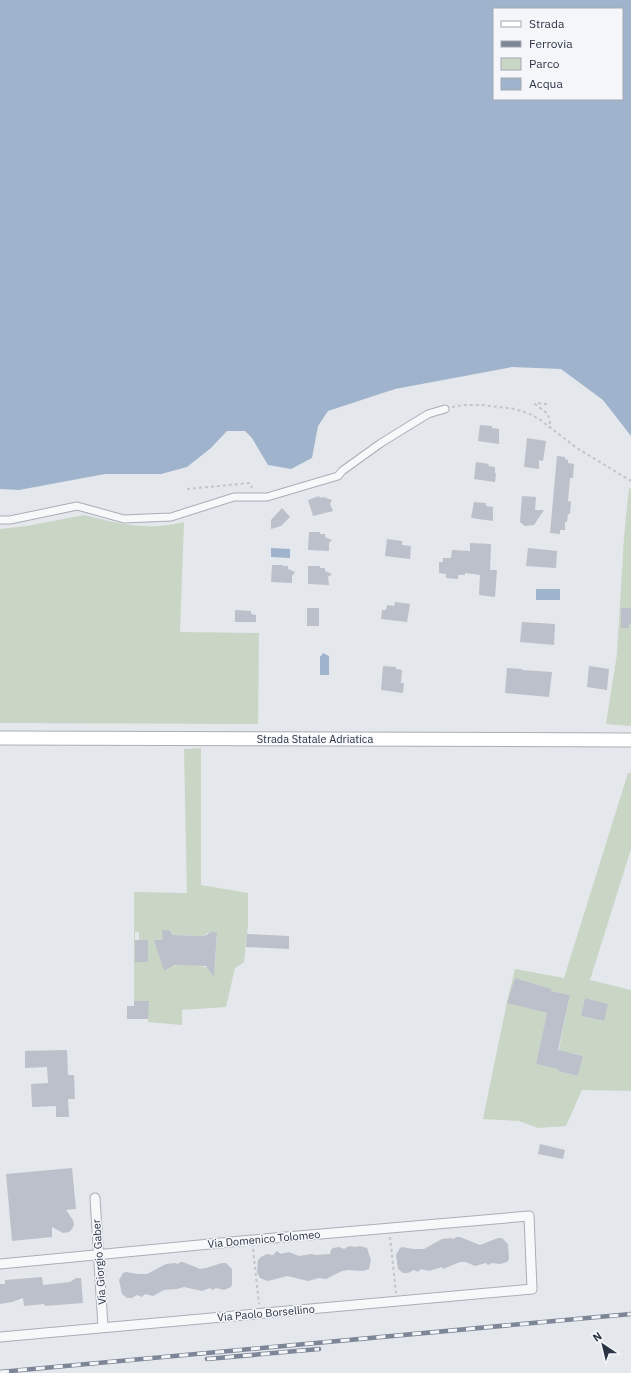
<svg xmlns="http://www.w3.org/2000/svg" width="631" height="1373" font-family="'IBM Plex Sans',sans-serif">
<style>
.green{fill:#c9d6c5;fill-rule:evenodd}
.water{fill:#9fb4cc;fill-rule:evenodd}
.building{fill:#bbc0ca}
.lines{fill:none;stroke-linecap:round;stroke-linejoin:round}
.pedestrian-casing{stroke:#a9aeb7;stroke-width:9}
.minor-casing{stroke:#a9aeb7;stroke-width:11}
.secondary-casing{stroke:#a9aeb7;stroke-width:15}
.path{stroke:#c2c5cb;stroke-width:2;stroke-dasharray:3 3;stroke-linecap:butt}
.pedestrian{stroke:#f7f8fa;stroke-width:7}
.minor{stroke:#f7f8fa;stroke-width:9}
.secondary{stroke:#fff;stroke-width:13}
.rail-casing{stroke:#7d8696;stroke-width:4.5}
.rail{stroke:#f4f6f9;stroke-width:3;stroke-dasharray:9;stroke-linecap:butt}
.labels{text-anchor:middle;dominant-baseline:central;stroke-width:3;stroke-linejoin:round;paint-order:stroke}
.street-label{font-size:11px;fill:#2b3445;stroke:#f4f6f9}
</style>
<rect width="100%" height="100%" fill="#e4e7ec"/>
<g class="green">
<polygon points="629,488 631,489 631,726 606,724 617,654 624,537"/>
<path d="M84,515C120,524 147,531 184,522L180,632L259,633L258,724L0,723V529L27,526Z"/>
<path d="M201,748V885L248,893V925L244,962L235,968L226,1007L182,1010V1025L148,1022V1017H144V1007H149V1001H134V892L187,893L184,749ZM163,930H169L174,935L203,936L210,932H217L215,968L213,970C199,963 179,964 163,967ZM135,932H139V940L148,941V962H135Z"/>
<path d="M628,773H631V849L590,980L631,990V1091L582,1090L566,1126L538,1128L519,1121L483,1119L507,1002L515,969L564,978ZM515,978L552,989L551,991L570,995L555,1068L536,1064L547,1013L508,1003ZM585,998L607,1004L603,1021L581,1016ZM572,1053L583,1056L578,1076L558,1071L561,1058L570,1060Z"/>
</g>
<g class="water">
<path d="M0,0H631V436L603,400L561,369L512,367L395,389L328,411L318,426L312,458L291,469L268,465L252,438L245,431H227L211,448L187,467L161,474H105L19,490L0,489ZM494,9H622V99H494Z"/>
<polygon points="271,548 290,549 290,558 271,557"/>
<rect x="536" y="589" width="24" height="11"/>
<polygon points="323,653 329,656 329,675 320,675 320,656 321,656"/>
</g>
<g class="building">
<polygon points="480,425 492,426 492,428 499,429 499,444 478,441"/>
<polygon points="527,438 546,441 543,461 539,460 539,469 524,467"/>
<polygon points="557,456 565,457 565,459 568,460 568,463 574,464 573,478 570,478 568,501 571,502 570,514 568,514 567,522 565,522 565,530 560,530 560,534 550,533"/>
<polygon points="476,462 489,464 488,466 495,467 495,473 496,473 495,482 474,479"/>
<polygon points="319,496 320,498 323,497 332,500 330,504 333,511 313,516 308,500"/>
<polygon points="522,496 536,497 535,510 544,510 534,525 525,526 520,522"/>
<polygon points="474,502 486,503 486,506 493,507 493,521 471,518"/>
<polygon points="282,508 290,517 281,526 271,529 271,520"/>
<polygon points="309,532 320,532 320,534 325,534 325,537 332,540 329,543 329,551 308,550"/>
<polygon points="387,539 402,541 402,545 411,546 410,559 385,556"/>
<polygon points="470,543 491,544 490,570 497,570 495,597 479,595 480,575 465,573 465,575 458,575 458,579 446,578 446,574 439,573 439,562 443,562 443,558 451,558 452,550 470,551"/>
<polygon points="528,548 557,551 556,568 526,566"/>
<polygon points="272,565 283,565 283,566 288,566 288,569 295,572 292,576 292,583 271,582"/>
<polygon points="308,566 320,566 320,568 325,568 325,571 332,574 328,577 329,585 308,584"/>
<polygon points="395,602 410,604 407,622 381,619 382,610 386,610 387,605 394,606"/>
<rect x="307" y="608" width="12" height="18"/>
<polygon points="621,608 631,608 631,624 629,624 629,628 621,628"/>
<polygon points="235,610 251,611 251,614 256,615 256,622 235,622"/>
<polygon points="522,622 555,624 554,645 520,642"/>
<polygon points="383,666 396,667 396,669 402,670 401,683 404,683 403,693 381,690"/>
<polygon points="589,666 609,669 607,690 587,687"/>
<polygon points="507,668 522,669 522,670 552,672 549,697 505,693"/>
<polygon points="162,930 169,930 173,935 203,936 207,935 210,932 217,932 214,977 206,966 174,965 164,971 154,940 163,940"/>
<polygon points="247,934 289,936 289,949 246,947"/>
<rect x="135" y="940" width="13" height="22"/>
<polygon points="515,978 552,989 551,991 570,995 558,1050 583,1056 578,1076 558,1071 558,1069 536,1064 547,1013 507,1003"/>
<polygon points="585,998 608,1004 604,1021 581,1016"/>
<polygon points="134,1001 149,1001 148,1019 127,1019 127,1006 134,1006"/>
<polygon points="67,1050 68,1075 74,1075 75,1099 68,1099 69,1117 56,1117 56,1106 32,1107 31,1084 48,1083 47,1067 25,1068 25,1051"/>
<polygon points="540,1144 565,1150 563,1159 538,1154"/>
<polygon points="72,1168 76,1209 66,1210 73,1220 74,1225 72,1229 69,1232 63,1233 52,1227 52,1237 12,1241 6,1174"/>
<polygon points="456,1237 460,1237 480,1245 498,1238 502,1238 508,1244 509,1259 507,1262 500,1264 492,1263 488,1265 486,1263 475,1266 466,1262 460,1262 443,1269 442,1267 429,1271 421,1269 418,1272 414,1270 408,1273 403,1273 398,1269 396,1255 400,1248 402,1247 413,1249 424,1249 442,1239 451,1238 454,1239"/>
<polygon points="349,1246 356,1247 359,1246 367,1248 371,1260 369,1269 363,1271 348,1270 342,1271 326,1279 319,1278 308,1281 287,1276 268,1281 265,1280 260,1278 257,1272 258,1260 261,1257 267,1254 273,1255 277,1251 281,1254 289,1252 299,1256 311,1254 316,1255 330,1254 331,1250 333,1248 339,1247 344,1249"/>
<polygon points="180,1262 183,1262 200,1269 206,1268 222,1263 226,1263 232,1269 232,1284 231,1287 224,1290 216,1288 212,1290 210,1288 202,1291 184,1287 177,1289 164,1290 153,1296 145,1294 142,1297 137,1295 132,1298 127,1298 122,1294 119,1280 123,1273 126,1272 137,1274 147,1274 166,1264 175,1263 178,1264"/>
<polygon points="42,1277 43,1285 70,1282 76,1278 81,1278 83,1303 45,1306 44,1304 24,1306 23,1298 12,1302 0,1304 0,1284 5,1284 5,1280"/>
</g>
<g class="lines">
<g class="pedestrian-casing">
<polyline id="pedestrian" points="0,520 10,520 77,506 124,519 171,517 234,497 267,497 338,476 342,471 381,443 428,414 445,409"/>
</g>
<g class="minor-casing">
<g id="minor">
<polyline points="95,1198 103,1327"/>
<polyline points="0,1264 252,1240 529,1216 532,1289 0,1337"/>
</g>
</g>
<g class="secondary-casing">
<polyline id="secondary" points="0,738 631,740"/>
</g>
<g class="path">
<polyline points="547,404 536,403 535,404 548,414 551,428"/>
<polyline points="452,407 463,405 482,405 515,409 530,414 539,419 577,448 631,481"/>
<polyline points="187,489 250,483 252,488"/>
<polyline points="390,1237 396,1293"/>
<polyline points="253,1249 259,1304"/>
</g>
<use href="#pedestrian" class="pedestrian"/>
<use href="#minor" class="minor"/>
<use href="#secondary" class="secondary"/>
<g class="rail-casing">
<g id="rail">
<polyline points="207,1359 319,1349"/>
<polyline points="0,1372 631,1314"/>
</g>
</g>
<use href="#rail" class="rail"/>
</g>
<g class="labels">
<g class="street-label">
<text x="315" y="739">Strada Statale Adriatica</text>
<text transform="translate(264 1239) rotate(-5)">Via Domenico Tolomeo</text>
<text transform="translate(99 1262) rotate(-94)">Via Giorgio Gaber</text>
<text transform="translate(266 1313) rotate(-5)">Via Paolo Borsellino</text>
</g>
</g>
<rect x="493" y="8" width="130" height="92" fill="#f4f6f9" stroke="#a4a8b1"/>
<rect x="501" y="21" width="20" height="6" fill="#ffffff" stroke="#a4a8b1"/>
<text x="529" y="28" font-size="12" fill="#2b3445">Strada</text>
<rect x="501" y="41" width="20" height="6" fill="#7d8696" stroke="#a4a8b1"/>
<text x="529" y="48" font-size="12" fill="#2b3445">Ferrovia</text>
<rect x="501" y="58" width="20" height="12" fill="#c9d6c5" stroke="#a4a8b1"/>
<text x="529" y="68" font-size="12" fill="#2b3445">Parco</text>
<rect x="501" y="78" width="20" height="12" fill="#9fb4cc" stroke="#a4a8b1"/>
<text x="529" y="88" font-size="12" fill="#2b3445">Acqua</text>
<g transform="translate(603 1345) rotate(325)" stroke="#f4f6f9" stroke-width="3" paint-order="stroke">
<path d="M0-3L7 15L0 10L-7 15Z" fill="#2b3445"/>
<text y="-6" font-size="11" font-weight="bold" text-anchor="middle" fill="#2b3445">N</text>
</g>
</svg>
